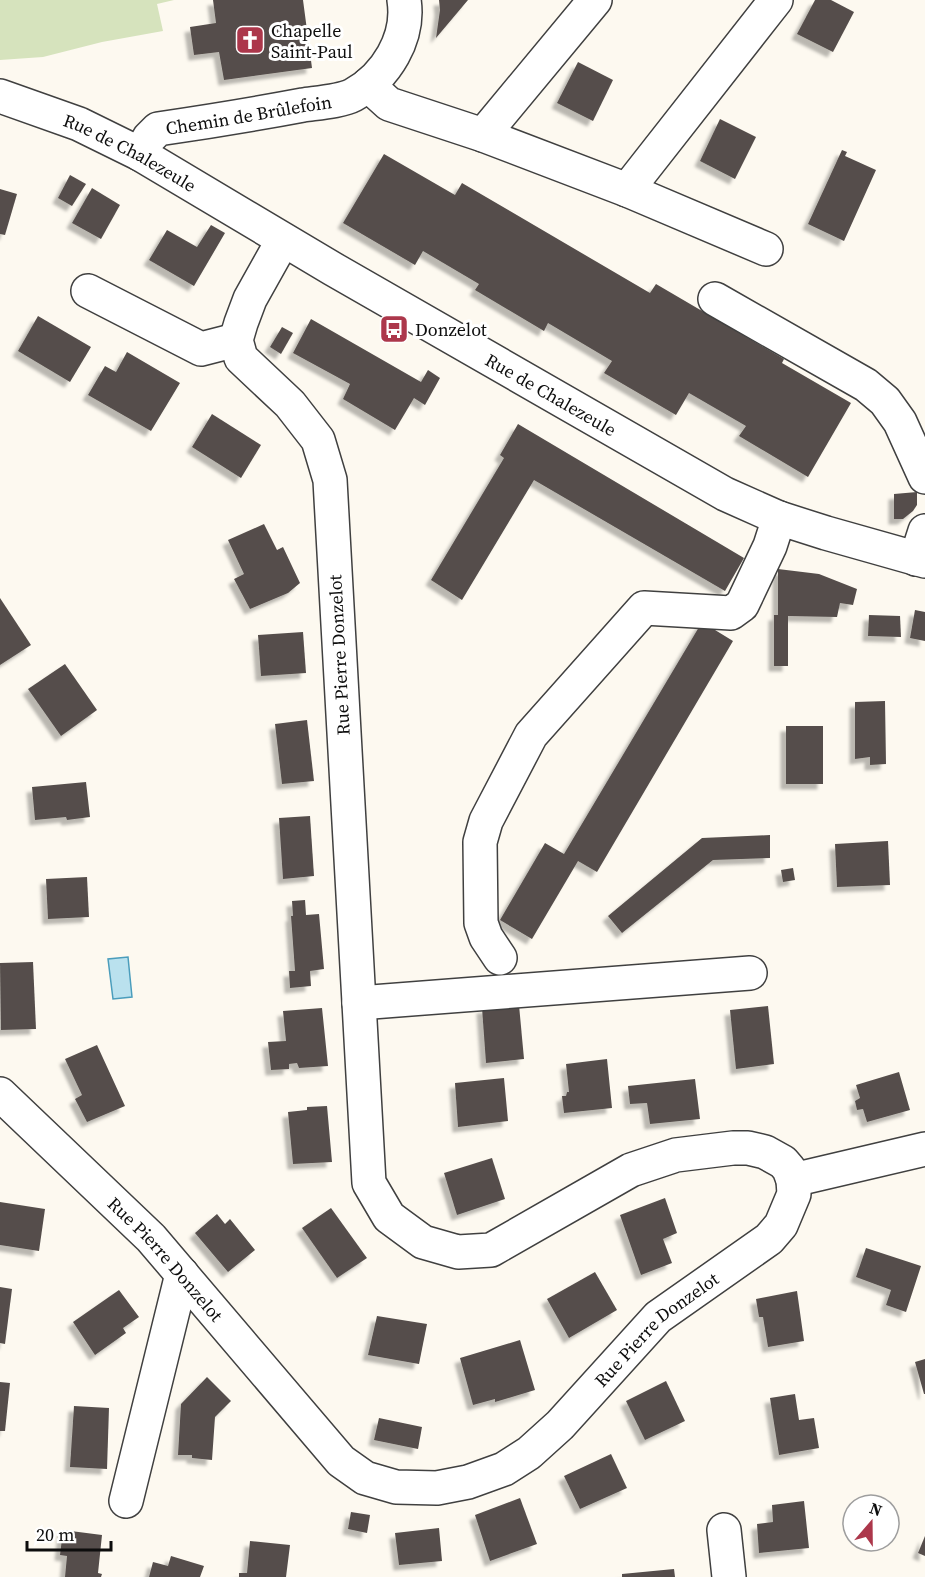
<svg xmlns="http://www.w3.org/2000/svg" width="925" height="1577" font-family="'Source Serif 4',serif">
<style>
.green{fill:#d6e3bd}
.water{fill:#bae1ee;stroke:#4b9dbc;stroke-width:1.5}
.building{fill:#554e4b;filter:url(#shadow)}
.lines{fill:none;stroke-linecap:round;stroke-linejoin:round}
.minor-casing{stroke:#404040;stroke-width:36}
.minor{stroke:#fff;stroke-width:33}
.labels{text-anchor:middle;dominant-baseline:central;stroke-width:6;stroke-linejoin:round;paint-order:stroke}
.poi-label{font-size:18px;fill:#0d0d0d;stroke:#fff;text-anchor:start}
.street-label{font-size:18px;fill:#0d0d0d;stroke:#fff}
</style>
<defs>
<filter id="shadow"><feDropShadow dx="-5.5" dy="5.5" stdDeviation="1.5" flood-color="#0004"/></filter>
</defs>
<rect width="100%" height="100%" fill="#fdf9f0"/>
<polygon class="green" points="0,0 174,0 157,4 163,31 102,42 43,57 0,60"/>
<polygon class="water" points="128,957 132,997 113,999 108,959"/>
<g class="building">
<polygon points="213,0 303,0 312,68 224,80 219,52 194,55 190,27 216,23"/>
<polygon points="439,0 468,0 436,38 440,10"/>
<polygon points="815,0 831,0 854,12 833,52 797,34"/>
<polygon points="578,62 613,80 593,121 557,103"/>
<polygon points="720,119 756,137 735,179 700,161"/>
<polygon points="842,150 847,152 845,156 876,170 844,241 808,224"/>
<polygon points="384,154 455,195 462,183 650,293 656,284 784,359 782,363 851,403 808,477 739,436 746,426 689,393 676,415 604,373 612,361 548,323 544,331 475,290 479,284 423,251 415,265 343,223"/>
<polygon points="70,175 86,184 72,206 58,198"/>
<polygon points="92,188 120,205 101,239 72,223"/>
<polygon points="0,189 17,194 5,235 0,234"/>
<polygon points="211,225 225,233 194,286 149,260 167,230 197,247"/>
<polygon points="38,316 91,347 70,382 18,351"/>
<polygon points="311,319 421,382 428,370 440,378 425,405 414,398 395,430 343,399 350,384 293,353"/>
<polygon points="282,327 293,333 281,354 270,347"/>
<polygon points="127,352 180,383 151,431 88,395 105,366 116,372"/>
<polygon points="212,414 261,445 241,478 192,447"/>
<polygon points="518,424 744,558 725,591 534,480 462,600 431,580 504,458 500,455"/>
<polygon points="917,492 917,505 913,511 903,519 894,519 894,494"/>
<polygon points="264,524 277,550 283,547 300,583 288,593 250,609 234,579 244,574 228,540"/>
<polygon points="778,569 819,574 857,589 853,605 840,603 837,617 788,616 788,666 774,666 774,615 778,615"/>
<polygon points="0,598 31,645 0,665"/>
<polygon points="915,610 925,612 925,641 910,638"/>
<polygon points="869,615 900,616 901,637 868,636"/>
<polygon points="702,622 733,641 597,872 578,861 532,939 500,920 545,843 564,854"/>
<polygon points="303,632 306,673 261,676 258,635"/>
<polygon points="65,664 97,710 61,736 28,689"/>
<polygon points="885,701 886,764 870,765 870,757 855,759 855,702"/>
<polygon points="307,720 314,781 282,784 275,724"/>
<rect x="786" y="726" width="37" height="58"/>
<polygon points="86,782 90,817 67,820 66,817 35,820 32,787"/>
<polygon points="310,816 314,876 283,879 279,818"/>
<polygon points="770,835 770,858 713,860 622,933 608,916 702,838"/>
<polygon points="888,841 890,885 837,887 835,844"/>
<polygon points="793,868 795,880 783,882 781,870"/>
<polygon points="87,877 89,917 48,919 46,879"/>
<polygon points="305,900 306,915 319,914 324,969 310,971 311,986 290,988 289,971 295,971 291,916 293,916 292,901"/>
<polygon points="33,962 36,1029 1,1030 0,963"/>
<polygon points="519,1005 524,1059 486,1063 482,1008"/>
<polygon points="768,1006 774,1064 736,1069 730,1010"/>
<polygon points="322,1008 328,1066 299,1068 297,1063 289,1064 289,1069 271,1070 268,1042 286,1041 283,1011"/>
<polygon points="97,1045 125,1106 87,1122 75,1099 82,1095 65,1059"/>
<polygon points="607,1059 612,1108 564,1113 562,1096 566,1096 567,1092 569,1092 566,1064"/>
<polygon points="899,1072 910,1110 867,1122 863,1109 857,1110 855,1101 860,1098 856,1085"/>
<polygon points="504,1078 508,1121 458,1127 455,1083"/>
<polygon points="695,1079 700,1119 650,1124 647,1103 630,1104 628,1086"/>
<polygon points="327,1106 332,1162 293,1164 288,1112 307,1110 307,1107"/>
<polygon points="492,1158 505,1199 457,1215 444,1173"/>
<polygon points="665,1198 677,1233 663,1239 672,1263 641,1275 620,1215"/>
<polygon points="0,1202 45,1209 39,1251 0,1245"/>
<polygon points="331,1208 367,1258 337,1278 302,1228"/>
<polygon points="217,1214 225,1224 230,1219 255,1250 228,1272 195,1233"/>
<polygon points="866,1248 921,1266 906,1312 886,1305 891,1290 856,1277"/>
<polygon points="595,1272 617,1310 569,1338 547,1299"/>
<polygon points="0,1287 12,1289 5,1344 0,1343"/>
<polygon points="119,1290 139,1317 123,1328 126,1333 95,1355 73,1322"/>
<polygon points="797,1291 804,1341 768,1347 763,1317 759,1317 756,1299"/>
<polygon points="377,1316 427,1324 419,1364 368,1355"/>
<polygon points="520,1340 535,1390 495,1402 495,1399 473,1405 460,1358"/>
<polygon points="925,1359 925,1394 924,1394 915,1362"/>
<polygon points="207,1377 231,1401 215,1417 212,1460 192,1458 192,1455 178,1455 181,1404"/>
<polygon points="666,1381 685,1421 645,1440 626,1401"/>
<polygon points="0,1382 10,1383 5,1431 0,1431"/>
<polygon points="795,1394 799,1420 814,1418 819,1448 779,1455 770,1398"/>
<polygon points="74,1406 109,1408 107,1469 70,1467"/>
<polygon points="379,1418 422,1427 418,1449 374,1440"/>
<polygon points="611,1454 627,1488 580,1509 564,1476"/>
<polygon points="520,1498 537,1544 490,1561 475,1515"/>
<polygon points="804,1501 809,1548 759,1553 757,1524 773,1522 772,1505"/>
<polygon points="351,1512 370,1515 367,1533 348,1529"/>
<polygon points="439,1528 442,1561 399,1565 395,1533"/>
<polygon points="63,1530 102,1535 98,1573 102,1574 101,1577 65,1577 67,1556 60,1555"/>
<polygon points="925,1536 925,1556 918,1553"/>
<polygon points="250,1541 290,1545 286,1577 239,1577 239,1573 247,1573"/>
<polygon points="171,1556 204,1566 200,1577 149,1577 153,1562 168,1566"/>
<polygon points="674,1569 675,1577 622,1577 622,1574"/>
</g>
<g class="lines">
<g class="minor-casing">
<g id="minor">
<polyline points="368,85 389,104 483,135 627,190 766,249"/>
<path id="s1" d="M0,96L79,124L140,154L333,269L725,494L779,518L826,533L925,561"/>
<polyline points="483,135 595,0"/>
<path id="s2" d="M140,154L149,138L158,129C206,122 255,114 303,105C316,103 342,101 353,95C386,77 410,38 404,0"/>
<polyline points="627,190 776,0"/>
<polyline points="88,291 201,349 236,340"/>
<polyline points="715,299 866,385 885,401 900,422 925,477"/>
<polyline points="916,559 925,531"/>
<polyline points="500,958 486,937 481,923 480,842 486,821 531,735 644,608 731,613 742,605 770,546 779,518"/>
<polyline points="359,1003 750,973"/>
<path id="s3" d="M0,1094L151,1238L341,1461L365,1478L396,1487L437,1488L468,1482L504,1469L529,1453L560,1425L658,1317L769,1239L781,1225L794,1194L793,1180L789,1169L783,1162L765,1152L748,1148H733L676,1155L631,1170L491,1250L458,1252L423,1242L389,1217L369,1183L330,480L318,440L290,404L241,358L236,340L241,323L250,299L283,240"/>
<polyline points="793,1180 925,1149"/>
<polyline points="126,1501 182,1274"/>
<polyline points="724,1530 729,1577"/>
</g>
</g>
<use href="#minor" class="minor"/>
</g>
<defs>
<g id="church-square" transform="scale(1.5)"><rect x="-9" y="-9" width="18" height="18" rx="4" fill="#ac374b" stroke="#fff"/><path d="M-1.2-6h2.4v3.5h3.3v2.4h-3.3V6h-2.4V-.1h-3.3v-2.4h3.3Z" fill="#fff"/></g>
<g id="bus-square" transform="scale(1.5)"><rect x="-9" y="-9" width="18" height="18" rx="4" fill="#ac374b" stroke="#fff"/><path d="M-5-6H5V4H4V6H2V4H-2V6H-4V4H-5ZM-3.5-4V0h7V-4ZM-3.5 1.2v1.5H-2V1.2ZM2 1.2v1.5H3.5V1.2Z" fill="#fff"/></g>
</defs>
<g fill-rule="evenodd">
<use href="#church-square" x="250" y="40"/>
<use href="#bus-square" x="394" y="329"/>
</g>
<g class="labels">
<g class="poi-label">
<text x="271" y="30">Chapelle<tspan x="271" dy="21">Saint-Paul</tspan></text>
<text x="415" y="329">Donzelot</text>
</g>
<g class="street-label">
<text stroke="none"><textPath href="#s2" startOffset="123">Chemin de Brûlefoin</textPath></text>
<text stroke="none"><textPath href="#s1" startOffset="142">Rue de Chalezeule</textPath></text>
<text stroke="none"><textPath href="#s1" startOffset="628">Rue de Chalezeule</textPath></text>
<text transform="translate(339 655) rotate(-93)">Rue Pierre Donzelot</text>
<text stroke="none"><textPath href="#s3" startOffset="234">Rue Pierre Donzelot</textPath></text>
<text stroke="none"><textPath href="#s3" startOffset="882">Rue Pierre Donzelot</textPath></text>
</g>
</g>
<g transform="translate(871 1523) rotate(20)"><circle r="28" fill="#ffffff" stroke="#9e9e9e" stroke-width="1.5"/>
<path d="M0-4.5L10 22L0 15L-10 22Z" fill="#ac374b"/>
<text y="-9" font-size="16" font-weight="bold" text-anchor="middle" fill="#0d0d0d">N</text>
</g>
<path d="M27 1541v9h84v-9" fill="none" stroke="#0d0d0d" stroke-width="3"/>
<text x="36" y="1541" font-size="18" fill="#0d0d0d" stroke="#ffffff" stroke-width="4.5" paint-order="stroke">20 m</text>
</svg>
